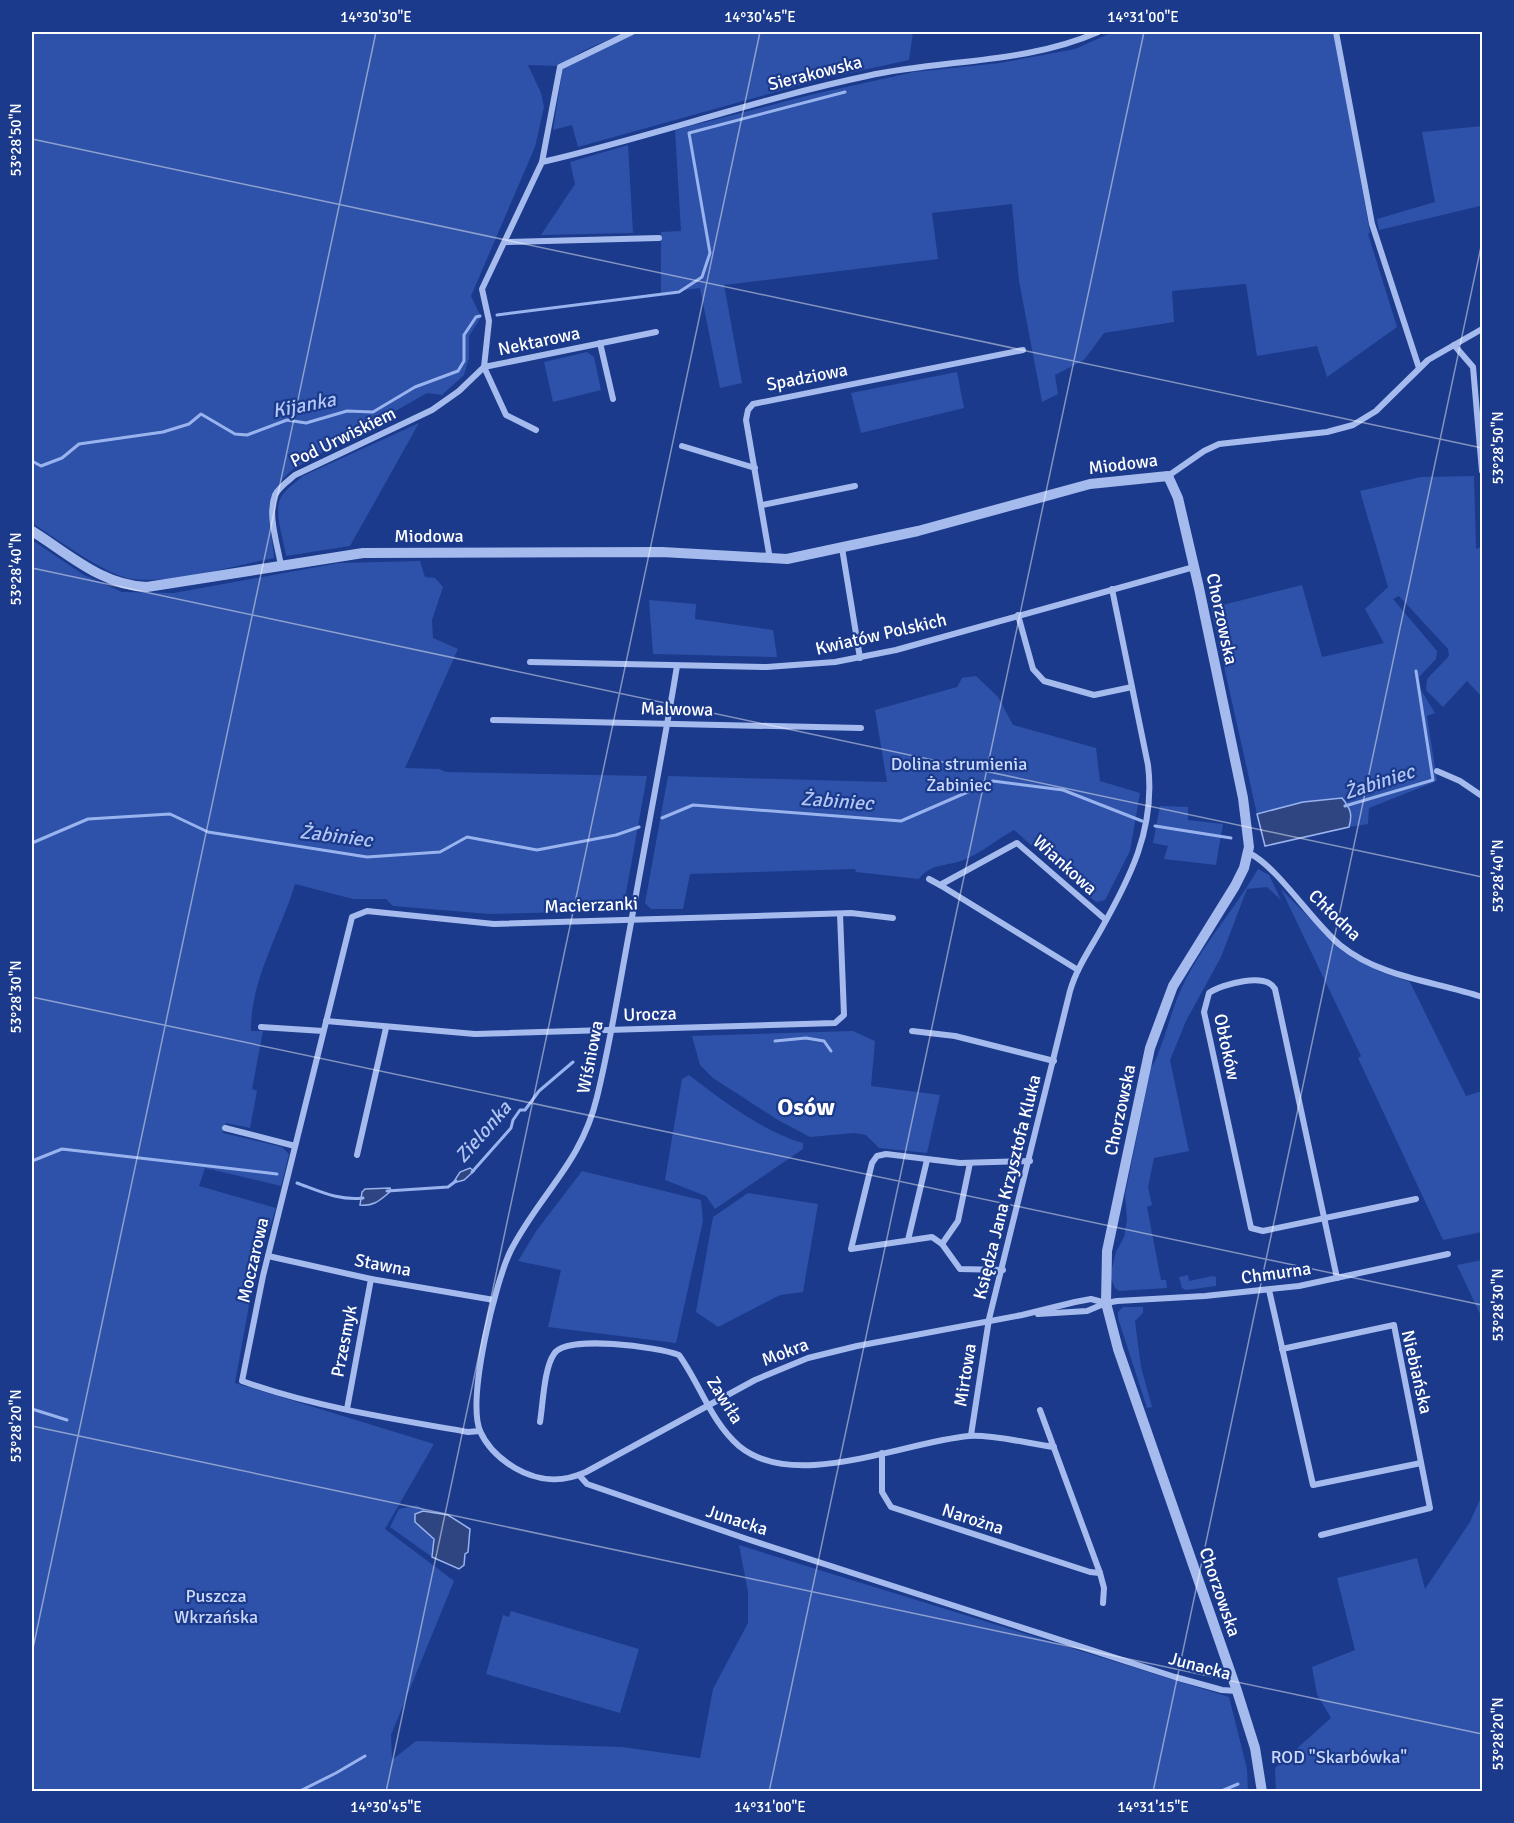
<svg xmlns="http://www.w3.org/2000/svg" width="1514" height="1823" font-family="Signika,sans-serif">
<style>
.green{fill:#2e52a9}
.water{fill:#2f4582;stroke:#99b3ef;stroke-width:1.5}
.lines{fill:none;stroke-linecap:round;stroke-linejoin:round}
.stream{stroke:#99b3ef;stroke-width:3}
.minor{stroke:#a6bbed;stroke-width:6}
.tertiary{stroke:#a6bbed;stroke-width:10}
.ticks{fill:none;stroke:#fff;stroke-width:1.5;stroke-opacity:0.45}
.labels{text-anchor:middle;dominant-baseline:central;stroke-width:4.5;stroke-linejoin:round;paint-order:stroke}
.street-label{font-size:18px;fill:#fff;stroke:#1b3a8b}
.park-label{font-size:18px;fill:#ccd9f9;stroke:#1b3a8b}
.water-label{font-size:20px;font-style:italic;fill:#b2c6f4;stroke:#1b3a8b}
.district-label{font-size:24px;font-weight:bold;fill:#fff;stroke:#1b3a8b}
.neatline{fill:none;stroke:#fff;stroke-width:2}
.ticks-label{font-size:15px;text-anchor:middle;fill:#fff}
</style>
<rect width="100%" height="100%" fill="#1b3a8b"/>
<g class="green">
<path d="M32,32H625L583,51L558,66L528,65L541,93L544,107L535,147L471,296L481,317L469,336V358L464,375L442,395L427,393L292,470C258,501 271,518 274,558C231,566 175,584 132,579C107,576 54,537 32,523Z"/>
<polygon points="637,32 913,32 909,60 822,79 578,147 572,125 553,130 563,67 584,54"/>
<polygon points="1113,32 1334,32 1370,233 1368,234 1397,327 1327,377 1317,346 1257,356 1246,284 1172,291 1174,322 1104,333 1084,360 1055,375 1058,394 1042,402 1019,281 1012,204 932,213 938,259 724,285 742,383 720,388 700,288 661,293 661,232 681,231 675,130 810,95 914,72 1000,63 1075,49"/>
<polygon points="1482,126 1482,213 1480,206 1379,230 1377,219 1435,202 1422,132"/>
<polygon points="628,145 633,233 541,235 575,184 570,162"/>
<polygon points="587,352 594,357 601,390 553,402 544,362"/>
<polygon points="957,372 964,408 861,433 851,393"/>
<path d="M419,423L350,546L286,556C284,540 273,512 281,497C286,489 296,482 303,476Z"/>
<polygon points="1474,476 1476,549 1482,547 1482,697 1467,681 1443,707 1426,690 1427,679 1449,656 1448,649 1399,596 1393,599 1437,651 1436,659 1419,677 1421,690 1435,713 1427,716 1437,781 1369,808 1368,824 1349,827 1352,817 1303,802 1257,814 1211,608 1302,585 1322,657 1384,643 1365,609 1388,587 1360,491 1421,477"/>
<path d="M32,540L84,575L122,592L174,593L339,563L420,561L425,577L435,578L443,587L432,620L433,638L458,649L405,768L439,769L446,772L647,776L624,904L616,911L490,914L393,906L386,899H353L295,884C281,931 250,981 251,1031H263L252,1089L257,1091L250,1128L226,1123L223,1133L282,1147L289,1154L281,1186L205,1168L199,1186L276,1208L255,1272L235,1383L434,1444L385,1529L454,1581L391,1735L392,1760L416,1741L622,1747L700,1758L713,1689L748,1623V1592L739,1545L1229,1697L1247,1769L1248,1791H32Z"/>
<polygon points="649,600 696,604 695,619 773,630 777,657 653,654"/>
<path d="M976,676L998,697L1013,725L1096,748L1100,781L1140,793L1130,851L1105,900L1096,902L1014,830C997,839 979,855 961,861C947,866 929,864 919,879L856,872L855,869L690,874L683,909H651L645,903L668,776L887,782L875,710L957,687L962,678Z"/>
<polygon points="1160,806 1188,807 1188,820 1223,824 1216,865 1164,859 1168,846 1153,843"/>
<path d="M1258,869L1269,875L1281,900L1267,887L1247,889L1221,957L1186,1021L1170,1060L1189,1151L1154,1158L1148,1187L1152,1205L1147,1207L1161,1280H1166L1167,1288L1119,1291L1115,1288L1110,1276L1116,1252L1124,1237L1127,1220L1125,1195L1151,1067C1159,1060 1172,1009 1179,994C1198,949 1234,911 1258,869Z"/>
<polygon points="1281,889 1338,947 1381,972 1410,982 1466,1096 1482,1091 1482,1232 1443,1240 1358,1058 1361,1056"/>
<polygon points="853,1031 875,1041 871,1086 940,1095 927,1153 879,1148 866,1135 854,1133 810,1137 778,1120 713,1078 700,1065 692,1036"/>
<path d="M689,1075C723,1101 762,1131 803,1143V1149L715,1209L706,1196L665,1180L682,1079Z"/>
<polygon points="582,1171 701,1200 703,1221 676,1343 548,1327 561,1270 518,1261 537,1230"/>
<polygon points="748,1193 818,1204 803,1292 780,1295 718,1327 696,1312 713,1217"/>
<polygon points="1482,1260 1482,1318 1457,1265"/>
<polygon points="1188,1275 1189,1281 1213,1276 1216,1277 1216,1286 1186,1290 1182,1288 1179,1277"/>
<polygon points="1123,1307 1143,1307 1143,1313 1135,1321 1141,1367 1152,1407 1147,1408 1118,1318 1118,1312"/>
<polygon points="1482,1495 1482,1791 1276,1791 1275,1768 1331,1718 1317,1694 1312,1667 1355,1650 1337,1578 1417,1558 1425,1589 1470,1522"/>
<polygon points="417,1505 431,1514 423,1511 434,1539 432,1557 390,1527 399,1509"/>
<polygon points="511,1611 639,1649 620,1713 486,1674 503,1615 509,1617"/>
</g>
<g class="water">
<path d="M1342,798C1350,808 1353,814 1349,827L1265,846L1257,814L1303,802Z"/>
<polygon points="470,1168 474,1171 464,1180 453,1183 460,1172"/>
<path d="M390,1188L391,1191C382,1198 375,1207 360,1205L362,1192L365,1189Z"/>
<polygon points="423,1511 448,1515 470,1529 468,1552 465,1554 464,1565 459,1569 432,1557 434,1539 415,1522 415,1514"/>
</g>
<g class="lines">
<g class="stream">
<polyline points="497,315 679,292 702,277 710,253 689,133 845,92"/>
<polyline points="32,461 41,466 62,458 79,444 163,432 189,424 201,414 235,434 247,435 287,420 306,423 347,411 373,412 415,387 458,371 464,361 464,335 476,317 480,316"/>
<polyline points="1345,806 1433,780 1416,671"/>
<polyline points="662,818 693,805 901,821 993,781 1063,790 1142,821"/>
<polyline points="1155,826 1231,838"/>
<polyline points="32,843 88,819 170,814 208,832 367,857 440,852 467,837 537,850 616,835 639,827"/>
<polyline points="775,1041 806,1038 824,1041 831,1051"/>
<polyline points="32,1161 62,1149 277,1174"/>
<polyline points="472,1172 511,1128 513,1120 520,1110 525,1110 539,1091 573,1062"/>
<path d="M297,1183C319,1191 339,1201 363,1198"/>
<polyline points="387,1191 448,1187 456,1181"/>
<polyline points="32,1409 67,1420"/>
<polyline points="298,1792 336,1773 365,1756"/>
<polyline points="1219,1792 1238,1784"/>
</g>
<g class="minor">
<polyline points="1336,32 1372,224 1419,368"/>
<path d="M542,162C651,137 757,99 867,76C943,59 1026,64 1098,32"/>
<polyline points="506,242 659,238"/>
<polyline points="600,343 613,399"/>
<polyline points="1454,345 1473,367 1482,471"/>
<polyline points="536,430 506,415 484,367 656,332"/>
<polyline points="682,446 755,468"/>
<polyline points="1168,476 1204,451 1219,444 1327,432 1353,425 1376,411 1428,360 1482,329"/>
<polyline points="762,505 855,486"/>
<polyline points="842,548 860,658"/>
<polyline points="770,559 746,420 748,410 753,404 1023,350"/>
<path d="M281,566C278,546 267,515 275,495C279,487 288,481 295,475L432,410L459,391L484,367L489,321L482,289L542,162L560,67L632,32"/>
<polyline points="1018,615 1033,669 1044,681 1094,695 1132,687"/>
<polyline points="530,662 767,667 835,662 896,650 1194,567"/>
<path d="M677,666C663,752 646,837 631,923C620,981 611,1040 597,1097C581,1164 541,1192 511,1250C495,1282 467,1398 480,1431C487,1447 500,1459 515,1468C537,1481 562,1483 586,1472L755,1380L808,1358L857,1346L1022,1315L1075,1302L1091,1299L1106,1303"/>
<polyline points="493,720 861,728"/>
<polyline points="1437,771 1460,781 1482,796"/>
<path d="M1249,853C1278,867 1312,922 1340,945C1381,978 1434,981 1482,997"/>
<polyline points="929,879 940,885"/>
<polyline points="1078,970 940,885 1017,843 1106,920"/>
<polyline points="326,1021 475,1034 835,1023 844,1015 840,914"/>
<polyline points="261,1027 323,1031"/>
<polyline points="912,1031 955,1036 1054,1061"/>
<polyline points="225,1128 295,1146"/>
<polyline points="357,1155 386,1028"/>
<polyline points="908,1240 927,1160"/>
<polyline points="942,1244 958,1221 970,1163"/>
<polyline points="268,1256 371,1279 494,1300"/>
<polyline points="1003,1270 960,1269 942,1244 932,1237 851,1249 872,1163 877,1156 886,1154 960,1163 1030,1161"/>
<path d="M1337,1278L1275,989C1266,972 1222,984 1209,993L1204,1012L1251,1228L1263,1231L1416,1199"/>
<polyline points="1269,1290 1313,1485 1421,1463"/>
<polyline points="1038,1314 1087,1311 1106,1303 1117,1301 1205,1296 1299,1286 1448,1254"/>
<polyline points="1282,1349 1394,1325 1430,1508 1321,1535"/>
<polyline points="347,1409 371,1279"/>
<polyline points="1040,1410 1100,1573 1104,1588 1103,1603"/>
<path d="M540,1422C543,1404 544,1368 554,1354C566,1334 658,1347 679,1355C700,1384 711,1422 739,1446C795,1492 903,1442 969,1436C991,1434 1031,1444 1054,1447"/>
<path d="M480,1431L468,1432C393,1419 315,1407 242,1381L263,1276L352,917L367,911L494,924L851,913L893,918"/>
<path d="M971,1435L989,1319L1070,991C1076,970 1088,952 1099,933C1129,880 1156,829 1148,765L1112,589"/>
<polyline points="882,1453 882,1492 891,1507 1090,1572 1100,1573"/>
<polyline points="579,1475 587,1484 747,1539 1175,1677 1222,1690 1237,1691"/>
</g>
<path class="tertiary" d="M32,531C69,554 101,585 147,587L363,553L662,552L787,559L918,531L1090,484L1168,476L1178,498L1199,588L1243,798L1249,847L1244,868L1235,886L1173,986L1150,1048L1107,1251L1106,1303L1118,1349L1237,1691L1255,1748L1262,1792"/>
</g>
<path class="ticks" d="M32,139L1482,448M32,568L1482,877M32,997L1482,1305M32,1426L1482,1734M32,1653L376,32M386,1792L760,32M769,1792L1144,32M1153,1792L1482,242"/>
<g class="labels">
<g class="street-label">
<text transform="translate(815 73) rotate(-14)">Sierakowska</text>
<text transform="translate(539 341) rotate(-12)">Nektarowa</text>
<text transform="translate(807 377) rotate(-11)">Spadziowa</text>
<text transform="translate(343 437) rotate(-26)">Pod Urwiskiem</text>
<text transform="translate(1123 464) rotate(-7)">Miodowa</text>
<text x="429" y="536">Miodowa</text>
<text transform="translate(1222 619) rotate(78)">Chorzowska</text>
<text transform="translate(881 634) rotate(-13)">Kwiatów Polskich</text>
<text transform="translate(677 709) rotate(1)">Malwowa</text>
<text transform="translate(1065 865) rotate(42)">Wiankowa</text>
<text transform="translate(591 905) rotate(-2)">Macierzanki</text>
<text transform="translate(1335 915) rotate(44)">Chłodna</text>
<text transform="translate(650 1014) rotate(-2)">Urocza</text>
<text transform="translate(1227 1047) rotate(78)">Obłoków</text>
<text transform="translate(590 1057) rotate(-79)">Wiśniowa</text>
<text transform="translate(1120 1110) rotate(-78)">Chorzowska</text>
<text transform="translate(1007 1187) rotate(-76)">Księdza Jana Krzysztofa Kluka</text>
<text transform="translate(253 1260) rotate(-77)">Moczarowa</text>
<text transform="translate(383 1265) rotate(11)">Stawna</text>
<text transform="translate(1276 1273) rotate(-8)">Chmurna</text>
<text transform="translate(344 1341) rotate(-79)">Przesmyk</text>
<text transform="translate(785 1352) rotate(-21)">Mokra</text>
<text transform="translate(1417 1372) rotate(77)">Niebiańska</text>
<text transform="translate(965 1375) rotate(-81)">Mirtowa</text>
<text transform="translate(725 1400) rotate(58)">Zawiła</text>
<text transform="translate(973 1519) rotate(18)">Narożna</text>
<text transform="translate(737 1520) rotate(18)">Junacka</text>
<text transform="translate(1220 1592) rotate(71)">Chorzowska</text>
<text transform="translate(1200 1666) rotate(15)">Junacka</text>
</g>
<g class="park-label">
<text x="959" y="764">Dolina strumienia<tspan x="959" dy="21">Żabiniec</tspan></text>
<text x="216" y="1596">Puszcza<tspan x="216" dy="21">Wkrzańska</tspan></text>
<text x="1339" y="1757">ROD "Skarbówka"</text>
</g>
<g class="water-label">
<text transform="translate(304 405) rotate(-11)">Kijanka</text>
<text transform="translate(1379 782) rotate(-18)">Żabiniec</text>
<text transform="translate(837 801) rotate(4)">Żabiniec</text>
<text transform="translate(336 836) rotate(7)">Żabiniec</text>
<text transform="translate(483 1132) rotate(-49)">Zielonka</text>
</g>
<g class="district-label">
<text x="806" y="1107">Osów</text>
</g>
</g>
<rect width="1514" height="1823" fill="none" stroke="#1b3a8b" stroke-width="66"/>
<rect x="33" y="33" width="1448" height="1757" class="neatline"/>
<g class="ticks-label">
<text x="376" y="22">14°30'30"E</text>
<text x="760" y="22">14°30'45"E</text>
<text x="1143" y="22">14°31'00"E</text>
<text transform="translate(16 140) rotate(-90)" y="5">53°28'50"N</text>
<text transform="translate(1498 448) rotate(-90)" y="5">53°28'50"N</text>
<text transform="translate(16 569) rotate(-90)" y="5">53°28'40"N</text>
<text transform="translate(1498 876) rotate(-90)" y="5">53°28'40"N</text>
<text transform="translate(16 997) rotate(-90)" y="5">53°28'30"N</text>
<text transform="translate(1498 1305) rotate(-90)" y="5">53°28'30"N</text>
<text transform="translate(16 1426) rotate(-90)" y="5">53°28'20"N</text>
<text transform="translate(1498 1734) rotate(-90)" y="5">53°28'20"N</text>
<text x="386" y="1812">14°30'45"E</text>
<text x="770" y="1812">14°31'00"E</text>
<text x="1153" y="1812">14°31'15"E</text>
</g>
</svg>
